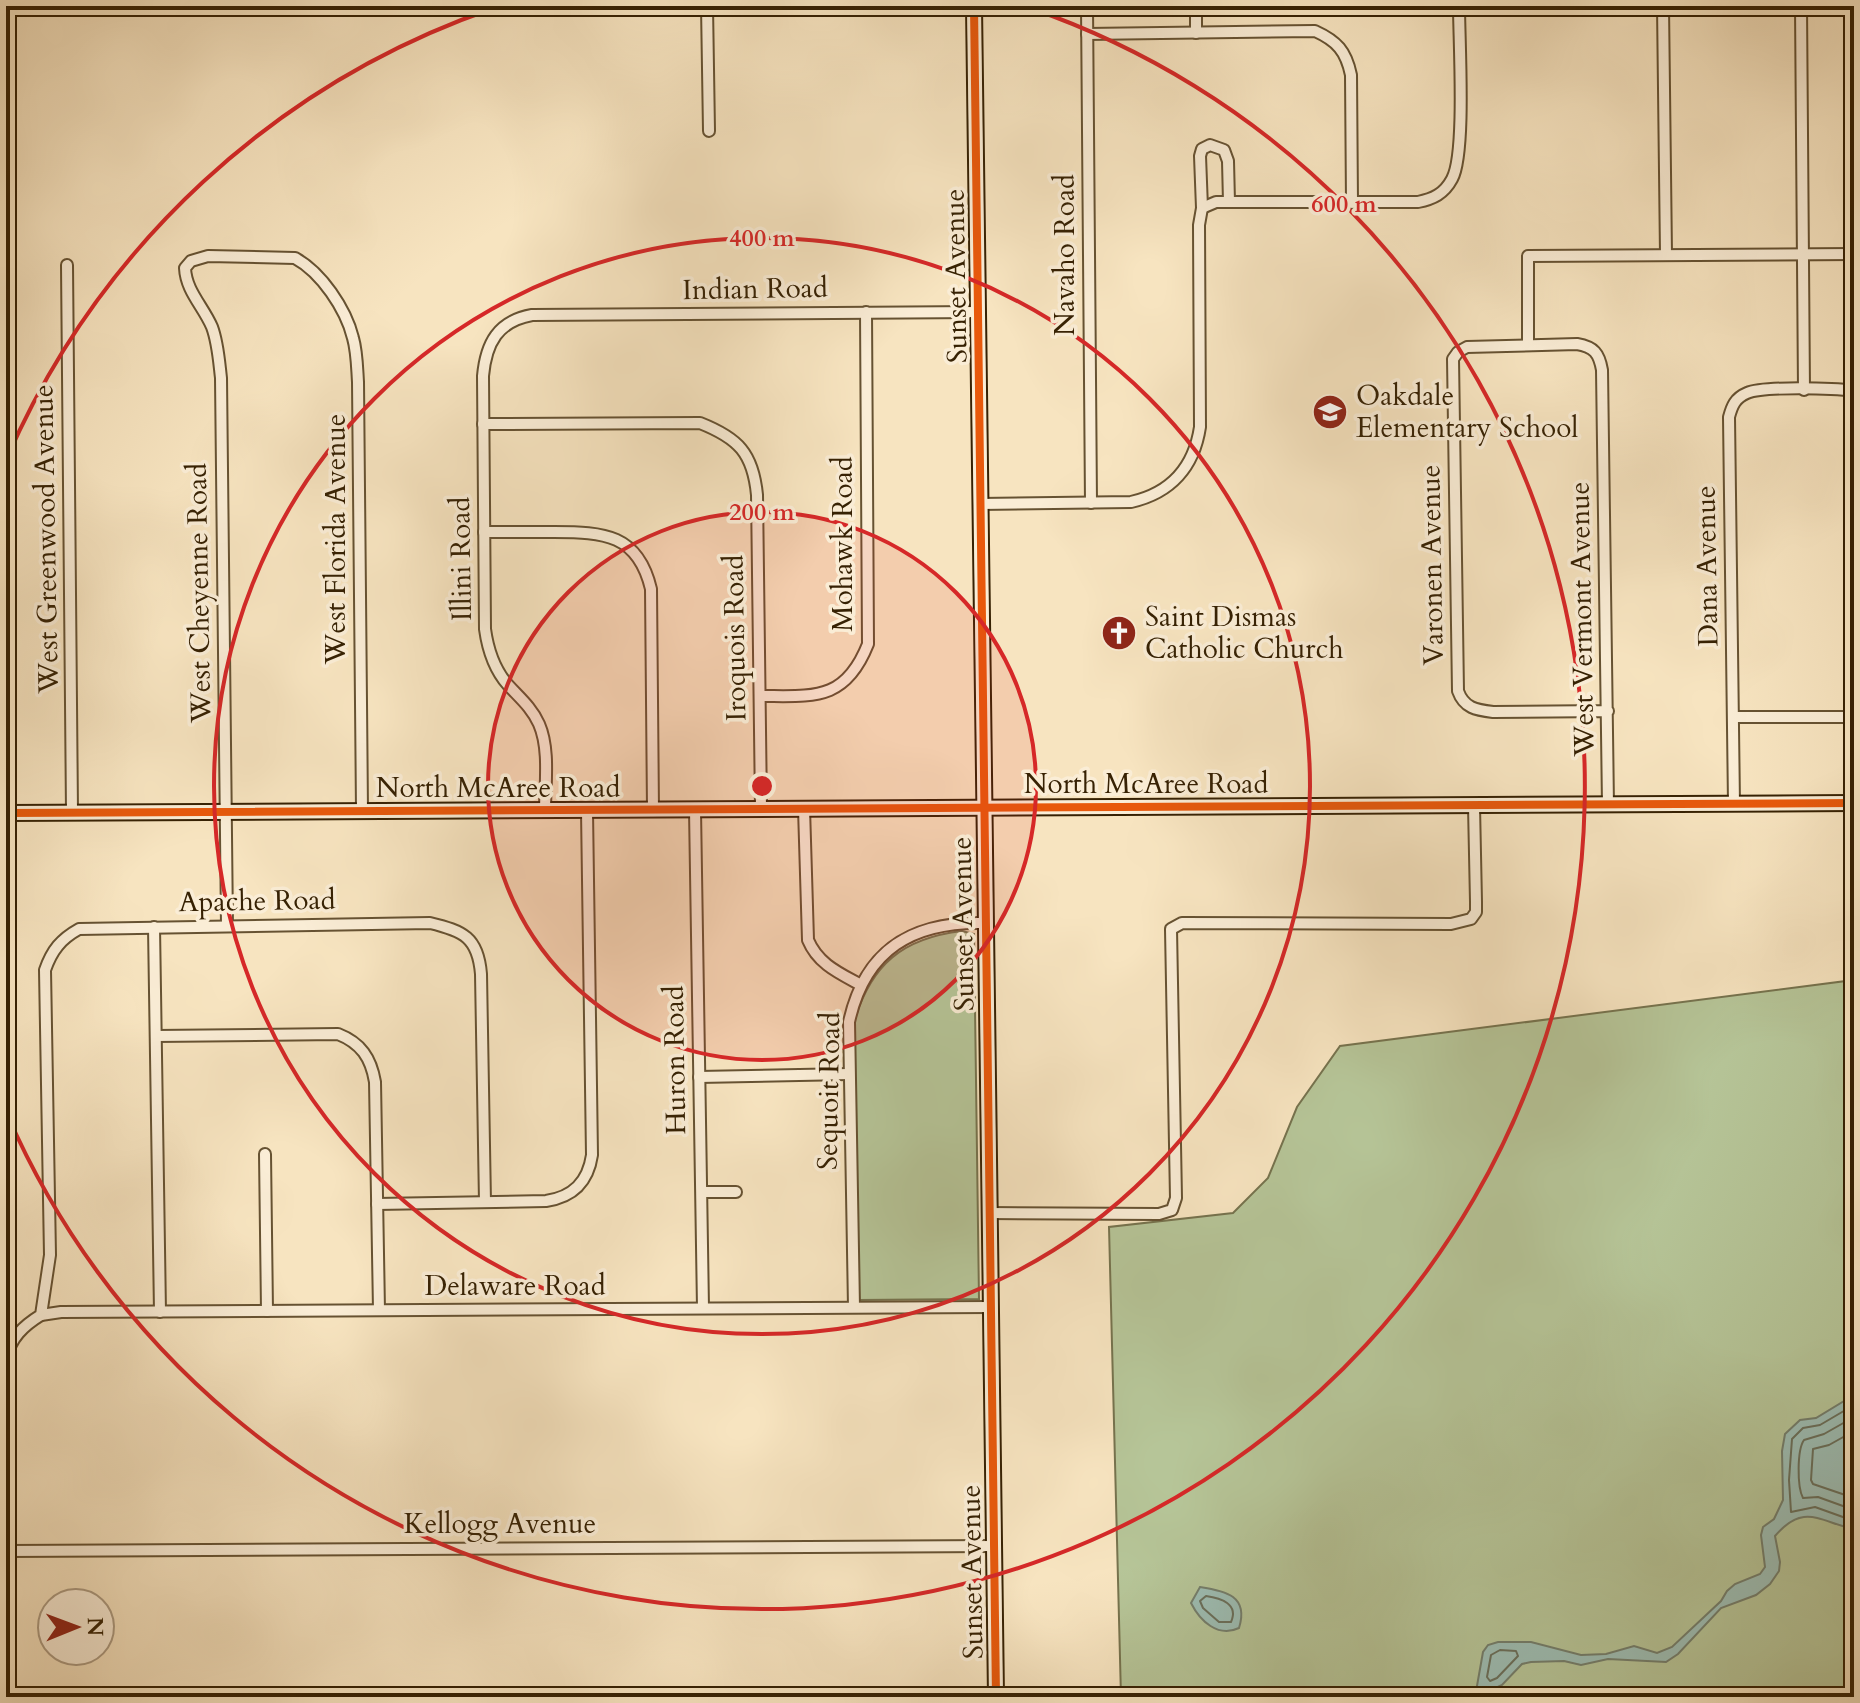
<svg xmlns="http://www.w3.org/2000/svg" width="1860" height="1703" font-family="Cardo,serif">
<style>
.green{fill:#b6c598;stroke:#76734e;stroke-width:2}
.water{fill:#9dbeb4;stroke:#747f6d;stroke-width:2}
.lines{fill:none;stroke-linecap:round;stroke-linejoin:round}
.shore{stroke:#6a705c;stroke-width:2}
.street-casing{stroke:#665232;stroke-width:14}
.secondary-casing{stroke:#362103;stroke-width:18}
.street{stroke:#faedd6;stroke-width:10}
.secondary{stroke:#faedd6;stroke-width:14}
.cycleway-casing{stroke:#faedd6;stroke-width:13}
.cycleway{stroke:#e8590c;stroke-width:8}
.ring{fill:none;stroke:#d62828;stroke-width:4}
.labels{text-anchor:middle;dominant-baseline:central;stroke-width:7;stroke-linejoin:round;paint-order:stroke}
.street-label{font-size:28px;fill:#362103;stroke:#faedd6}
.poi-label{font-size:28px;fill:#362103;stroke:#faedd6;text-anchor:start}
.centre{fill:#d62828;stroke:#faedd6;stroke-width:4}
.ring-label{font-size:24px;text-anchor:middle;font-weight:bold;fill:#d62828;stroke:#faedd6;stroke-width:7;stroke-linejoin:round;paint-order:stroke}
</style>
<rect width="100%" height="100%" fill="#f7e4c0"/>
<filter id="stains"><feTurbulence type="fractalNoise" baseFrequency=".0025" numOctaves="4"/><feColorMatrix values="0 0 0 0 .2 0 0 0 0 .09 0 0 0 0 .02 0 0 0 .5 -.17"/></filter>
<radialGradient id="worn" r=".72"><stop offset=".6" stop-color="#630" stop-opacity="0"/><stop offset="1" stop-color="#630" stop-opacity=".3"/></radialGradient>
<g class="green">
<path d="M962,931L974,934L979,1299L859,1300L854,1022C871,964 903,938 962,931Z"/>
<polygon points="1854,980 1854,1697 1121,1697 1109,1227 1233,1213 1268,1178 1297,1107 1340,1046"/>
</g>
<g class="water">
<path d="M1854,1395V1529C1820,1522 1804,1502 1775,1536L1780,1562L1779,1571L1770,1584L1756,1595L1721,1608L1678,1654L1666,1662L1608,1659L1581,1665L1564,1661L1531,1662L1522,1664L1502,1685L1491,1690L1485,1697H1475L1483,1652L1488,1645L1498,1642H1531L1581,1655L1606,1654L1634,1646L1657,1653L1672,1647L1721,1601L1727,1591L1735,1584L1760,1574L1765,1567L1761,1535L1763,1527L1774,1519L1783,1500L1782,1451L1785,1434L1800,1420L1816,1418Z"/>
<path d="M1200,1587C1226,1591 1249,1596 1239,1628C1218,1638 1200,1621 1191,1603Z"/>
</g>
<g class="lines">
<g class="shore">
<polyline points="1854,1405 1820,1425 1803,1428 1792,1439 1789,1480 1791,1512 1815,1507 1854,1521"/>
<path d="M1854,1417L1824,1434L1804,1440C1797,1450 1797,1487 1803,1498L1818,1497L1854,1510"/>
<polyline points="1854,1431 1829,1445 1813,1449 1811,1480 1813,1484 1854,1498"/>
<path d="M1206,1596C1221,1598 1239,1604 1231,1622H1219L1203,1608L1200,1601Z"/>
<polygon points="1500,1650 1516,1651 1518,1656 1497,1678 1490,1681 1487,1677 1491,1655"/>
</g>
<g class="street-casing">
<g id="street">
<polyline points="707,6 709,131"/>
<polyline points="1087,6 1091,503"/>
<polyline points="1196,6 1196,33"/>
<polyline points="1663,6 1666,255"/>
<polyline points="1801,6 1804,390"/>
<path d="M1087,34L1315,31C1337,41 1346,51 1351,75L1352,203"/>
<path d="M1202,208L1216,202H1418C1433,199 1444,194 1452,179C1466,154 1459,41 1459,6"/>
<polyline points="67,265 72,812"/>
<polyline points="1528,344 1528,256 1854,254"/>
<path d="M483,424L700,423C738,438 753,453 757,495L761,808"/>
<path d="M980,504L1131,502C1171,493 1194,467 1200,427L1199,225L1202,208L1200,156L1202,149L1210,145L1224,150L1228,161L1229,202"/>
<path d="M484,532C507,532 531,532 554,532C604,532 638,534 651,589L653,810"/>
<path d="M760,696C813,696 845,702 868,644L866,312"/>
<path d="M1608,711L1493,712C1476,710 1464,708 1458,691L1453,359L1458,352L1467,347L1577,344C1594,347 1599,353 1602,370L1608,805"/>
<polyline points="1733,717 1854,717"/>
<path d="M1734,804L1729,417C1732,406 1735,398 1747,393C1763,386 1834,388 1854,391"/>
<path d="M804,808L808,940C818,964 839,973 861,985"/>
<polyline points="695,810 703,1308"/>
<path d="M545,811C545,784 550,749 539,724C532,708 520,698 508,685C494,669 488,651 485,629L483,376C486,343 498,321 532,315L978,312"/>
<path d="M227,926L221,378C219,361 218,343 212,327C203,306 186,291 185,268L191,261L208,256L295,258C321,272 346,309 353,338C357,352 357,367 358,382L362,810"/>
<polyline points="154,927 160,1312"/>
<path d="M156,1036L338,1034C361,1043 371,1058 375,1082L379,1310"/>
<polyline points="699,1077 849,1074"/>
<polyline points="265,1154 267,1311"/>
<polyline points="702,1192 736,1192"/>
<path d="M377,1204L546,1201C573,1197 588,1182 592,1155L587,811"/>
<polyline points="989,1213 1159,1214 1172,1210 1176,1198 1171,929 1182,923 1451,924 1471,919 1476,912 1476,902 1474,806"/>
<path d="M854,1307L849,1022C865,949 913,921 985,923"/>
<polyline points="41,1315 61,1312 990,1307"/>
<path d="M6,1358C11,1338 23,1326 41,1315L50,1255L45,970C52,950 61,939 79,929L430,923C463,931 478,937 481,974L485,1202"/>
<polyline points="6,1445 9,1697"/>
<polyline points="7,1551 994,1546"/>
</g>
</g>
<g class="secondary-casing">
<g id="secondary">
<polyline points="974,6 996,1697"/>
<polyline points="6,813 1854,803"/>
</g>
</g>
<use href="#street" class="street"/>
<use href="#secondary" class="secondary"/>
<g class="cycleway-casing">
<g id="cycleway">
<polyline points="974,6 996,1697"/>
<polyline points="6,813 1854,803"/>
</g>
</g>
<use href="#cycleway" class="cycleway"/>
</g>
<circle cx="762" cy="786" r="274" fill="#d62828" fill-opacity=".12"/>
<g class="ring">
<circle cx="762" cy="786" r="274"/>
<circle cx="762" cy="786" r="548"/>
<path d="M7 458A823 823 0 0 1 494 8M1030 8A823 823 0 1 1 7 1114"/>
</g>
<defs>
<g id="school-disc" transform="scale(1.8)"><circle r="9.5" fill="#8f2418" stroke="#faedd6"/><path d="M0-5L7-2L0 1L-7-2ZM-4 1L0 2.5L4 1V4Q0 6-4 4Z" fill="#fff"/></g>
<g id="church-disc" transform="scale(1.8)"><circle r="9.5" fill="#8f2418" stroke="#faedd6"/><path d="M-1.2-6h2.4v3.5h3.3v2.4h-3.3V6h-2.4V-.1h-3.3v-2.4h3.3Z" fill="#fff"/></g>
</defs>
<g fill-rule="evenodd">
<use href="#school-disc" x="1330" y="412"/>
<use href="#church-disc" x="1119" y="633"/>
</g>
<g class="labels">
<g class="street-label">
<text transform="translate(1065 255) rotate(-90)">Navaho Road</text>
<text transform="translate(956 276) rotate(-91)">Sunset Avenue</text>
<text transform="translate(755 289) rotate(-1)">Indian Road</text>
<text transform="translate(46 539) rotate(-91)">West Greenwood Avenue</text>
<text transform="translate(336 539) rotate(-90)">West Florida Avenue</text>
<text transform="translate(843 544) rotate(-90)">Mohawk Road</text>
<text transform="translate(461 559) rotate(-91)">Illini Road</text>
<text transform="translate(1432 565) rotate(-91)">Varonen Avenue</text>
<text transform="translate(1707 566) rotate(-91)">Dana Avenue</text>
<text transform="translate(199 593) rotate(-91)">West Cheyenne Road</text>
<text transform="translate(1582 619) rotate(-91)">West Vermont Avenue</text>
<text transform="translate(735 638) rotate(-91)">Iroquois Road</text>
<text x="1146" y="784">North McAree Road</text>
<text x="498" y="788">North McAree Road</text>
<text transform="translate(257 901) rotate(-1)">Apache Road</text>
<text transform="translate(963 924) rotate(-91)">Sunset Avenue</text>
<text transform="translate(675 1060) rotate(-91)">Huron Road</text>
<text transform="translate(829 1091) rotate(-89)">Sequoit Road</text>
<text x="515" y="1286">Delaware Road</text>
<text x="500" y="1524">Kellogg Avenue</text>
<text transform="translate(972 1572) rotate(-91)">Sunset Avenue</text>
</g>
<g class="poi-label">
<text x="1356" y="396">Oakdale<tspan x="1356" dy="32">Elementary School</tspan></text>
<text x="1145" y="617">Saint Dismas<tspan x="1145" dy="32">Catholic Church</tspan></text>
</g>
</g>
<circle cx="762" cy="786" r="12" class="centre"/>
<g class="ring-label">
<text x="1344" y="212">600 m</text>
<text x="762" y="246">400 m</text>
<text x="762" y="520">200 m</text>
</g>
<rect width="1860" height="1703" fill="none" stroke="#f7e4c0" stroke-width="32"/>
<rect x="8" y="8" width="1844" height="1687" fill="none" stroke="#362103" stroke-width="4"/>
<rect x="16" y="16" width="1828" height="1671" fill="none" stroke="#362103" stroke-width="2"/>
<g transform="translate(76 1627) rotate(89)"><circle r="38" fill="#faedd6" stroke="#ac9b82" stroke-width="2"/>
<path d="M0-6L14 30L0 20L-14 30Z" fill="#8f2418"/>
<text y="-12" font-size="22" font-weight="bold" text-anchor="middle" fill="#362103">N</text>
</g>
<rect width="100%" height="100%" filter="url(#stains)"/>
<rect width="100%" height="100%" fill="url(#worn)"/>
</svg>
